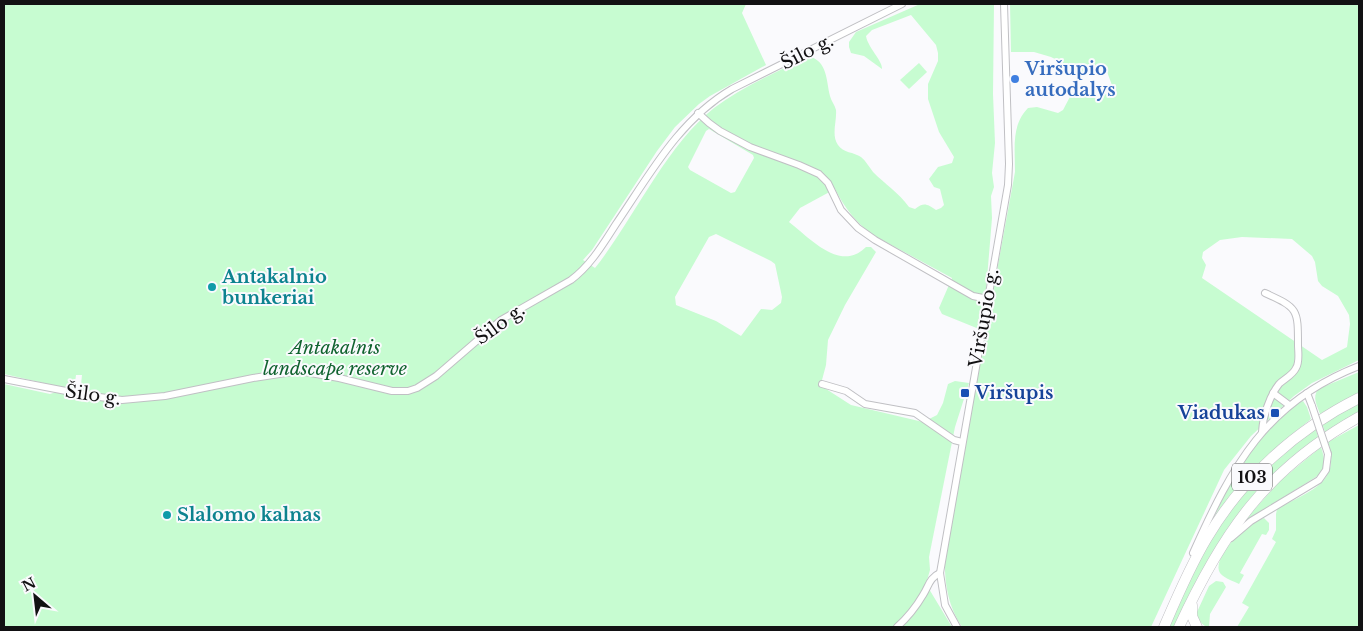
<svg xmlns="http://www.w3.org/2000/svg" width="1363" height="631" font-family="'Libre Baskerville',serif">
<style>
.green{fill:#c7fcd1;fill-rule:evenodd}
.lines{fill:none;stroke-linecap:round;stroke-linejoin:round}
.street-casing{stroke:#c0c0c4;stroke-width:8}
.primary-casing{stroke:#c0c0c4;stroke-width:11}
.street{stroke:#fff;stroke-width:6}
.primary{stroke:#fff;stroke-width:10}
.street-bridge-casing{stroke:#c0c0c4;stroke-width:8;stroke-linecap:butt}
.street-bridge{stroke:#fff;stroke-width:6}
.shop-dot{fill:#3f7fe0;stroke:#fafafd;stroke-width:2}
.culture-dot{fill:#0f9aa8;stroke:#fafafd;stroke-width:2}
.transit-dot{fill:#1a4fb4;stroke:#fafafd;stroke-width:2}
.labels{text-anchor:middle;dominant-baseline:central;stroke-width:4;stroke-linejoin:round;paint-order:stroke}
.shield{fill:#fafafd;stroke:#585759;stroke-width:1}
.shield-label{font-size:16px;font-weight:bold;fill:#121113}
.street-label{font-size:18px;fill:#121113;stroke:#fafafd}
.shop-label{font-size:18px;font-weight:bold;fill:#366cbe;stroke:#fafafd;text-anchor:start}
.culture-label{font-size:18px;font-weight:bold;fill:#0d838f;stroke:#fafafd;text-anchor:start}
.park-label{font-size:18px;font-style:italic;fill:#10632f;stroke:#fafafd}
.transit-label{font-size:18px;font-weight:bold;fill:#164399;stroke:#fafafd;text-anchor:start}
</style>
<rect width="100%" height="100%" fill="#fafafd"/>
<g class="green">
<path d="M4,4H746L742,13L766,65L710,96L699,104L675,127L657,151L592,250L583,260L595,268C634,219 665,147 714,108C742,87 777,72 808,56C828,61 826,80 830,96C831,101 835,105 836,110C837,121 831,135 838,145C843,153 854,152 861,157C866,161 869,167 873,172C885,184 899,193 909,207L915,209C924,202 927,204 936,210L941,208L944,205L940,189L934,187L929,179L938,167L952,163L954,157L939,132L928,99V84L938,61V53L936,45L911,15L872,30L866,36C868,48 883,61 882,69L864,56L851,53L849,47V42L856,32L920,4H994L993,94L995,143L992,173L994,187L991,196L992,218L986,291L979,329L942,314L939,308L952,278L873,235C855,222 845,208 835,189L800,208L789,222C810,238 840,273 866,247H871L876,252L845,305L828,340L826,365L822,380L823,387L851,405L923,422L937,415L943,403L948,384L955,381L969,383L955,427L929,557L930,570L926,584L952,627H4V384L50,394L56,392L80,394L82,375H76L74,390L4,374ZM709,129L753,155L754,158L735,192L731,193L690,170L688,167L706,131ZM716,234L771,261L775,264L782,297L781,303L772,310L761,309L741,336L716,321L676,305L675,297L709,237Z"/>
<path d="M1010,4H1359V360L1312,383L1294,396L1251,436L1224,470L1151,627H962C947,604 944,581 945,554L1015,172C1015,149 1011,125 1028,108L1037,107L1058,113L1063,110L1072,93L1077,91L1096,98L1109,93L1113,88L1106,69L1102,66L1088,71L1081,72L1051,57L1034,52H1011ZM1242,237L1292,239L1312,256L1315,262L1318,281L1322,286L1338,296L1349,315L1350,324L1347,347L1322,360L1202,278L1206,265L1202,258L1203,252L1220,240Z"/>
<polygon points="919,63 927,72 909,89 900,80"/>
<path d="M1359,372V393L1320,414C1317,405 1312,398 1318,389Z"/>
<path d="M1303,401L1307,407L1311,419L1290,436L1212,522C1229,484 1244,456 1272,426C1281,417 1291,405 1303,401Z"/>
<polygon points="1359,402 1359,413 1325,432 1322,423"/>
<path d="M1359,425V627H1237L1249,607L1242,603L1276,542L1272,539L1276,530V514L1277,509C1307,492 1342,484 1328,442Z"/>
<path d="M1315,427L1318,437L1259,490L1175,627H1168C1194,570 1217,521 1260,474C1276,457 1297,442 1315,427Z"/>
<path d="M1321,447C1325,459 1326,465 1319,475L1241,524L1281,480Z"/>
<path d="M1264,518L1269,523V530L1266,535L1262,534L1240,573L1244,575L1239,584C1233,581 1221,577 1219,571C1214,554 1249,521 1264,518Z"/>
<path d="M1216,581L1223,582L1226,587L1210,614L1209,627C1202,627 1197,618 1197,612L1209,586Z"/>
</g>
<g class="lines">
<g class="street-casing">
<g id="street">
<polyline points="698,113 709,123 720,131 750,147 799,165 819,174 828,183 841,210 858,228 875,240 973,296 988,299"/>
<path d="M4,379L92,396L122,400L165,396L253,378L299,371L339,378L392,391H408L417,388L436,376L501,320L571,280C591,265 603,244 616,224C650,174 679,120 732,89L902,4"/>
<polyline points="822,384 846,391 865,404 915,413 954,440 962,442"/>
<polyline points="1273,393 1289,405"/>
<polyline points="1307,393 1312,406"/>
<path d="M1262,432C1263,416 1269,397 1279,384C1284,379 1293,375 1296,368C1300,362 1298,352 1298,345C1298,309 1298,308 1265,293"/>
<polyline points="1231,538 1251,521 1319,480 1326,470 1328,454"/>
<path d="M1193,553C1232,466 1266,402 1359,366"/>
<path d="M897,627C907,618 916,607 923,595C929,586 929,578 940,573"/>
<polyline points="957,627 945,605 940,573 1008,185 1009,164 1004,4"/>
</g>
</g>
<g class="primary-casing">
<g id="primary">
<polyline points="1192,605 1192,616 1197,627"/>
<path d="M1164,627C1177,597 1190,566 1207,538C1243,477 1297,429 1359,398"/>
<path d="M1179,627C1223,532 1266,469 1359,417"/>
</g>
</g>
<use href="#street" class="street"/>
<use href="#primary" class="primary"/>
<g class="street-bridge-casing">
<polyline id="street-bridge" points="1312,406 1328,454"/>
</g>
<use href="#street-bridge" class="street-bridge"/>
</g>
<circle class="shop-dot" cx="1015" cy="79" r="5"/>
<g class="culture-dot">
<circle cx="212" cy="287" r="5"/>
<circle cx="167" cy="515" r="5"/>
</g>
<g class="transit-dot">
<rect x="960" y="388" width="10" height="10" rx="2.5"/>
<rect x="1270" y="408" width="10" height="10" rx="2.5"/>
</g>
<g class="labels">
<rect class="shield" x="1232" y="463.5" width="40" height="27" rx="4"/>
<g class="shield-label">
<text x="1252" y="477">103</text>
</g>
<g class="street-label">
<text transform="translate(807 52) rotate(-27)">Šilo g.</text>
<text transform="translate(984 318) rotate(-80)">Viršupio g.</text>
<text transform="translate(500 324) rotate(-36)">Šilo g.</text>
<text transform="translate(93 395) rotate(8)">Šilo g.</text>
</g>
<g class="shop-label">
<text x="1025" y="69">Viršupio<tspan x="1025" dy="21">autodalys</tspan></text>
</g>
<g class="culture-label">
<text x="222" y="277">Antakalnio<tspan x="222" dy="21">bunkeriai</tspan></text>
<text x="177" y="515">Slalomo kalnas</text>
</g>
<g class="park-label">
<text x="335" y="348">Antakalnis<tspan x="335" dy="21">landscape reserve</tspan></text>
</g>
<g class="transit-label">
<text x="975" y="393">Viršupis</text>
<text x="1265" y="413" text-anchor="end">Viadukas</text>
</g>
</g>
<rect width="1363" height="631" fill="none" stroke="#121113" stroke-width="10"/>
<g transform="translate(35 596) rotate(332)" stroke="#fafafd" stroke-width="4" paint-order="stroke">
<path d="M0-4L9 19L0 12L-9 19Z" fill="#121113"/>
<text y="-8" font-size="14" font-weight="bold" text-anchor="middle" fill="#121113">N</text>
</g>
</svg>
